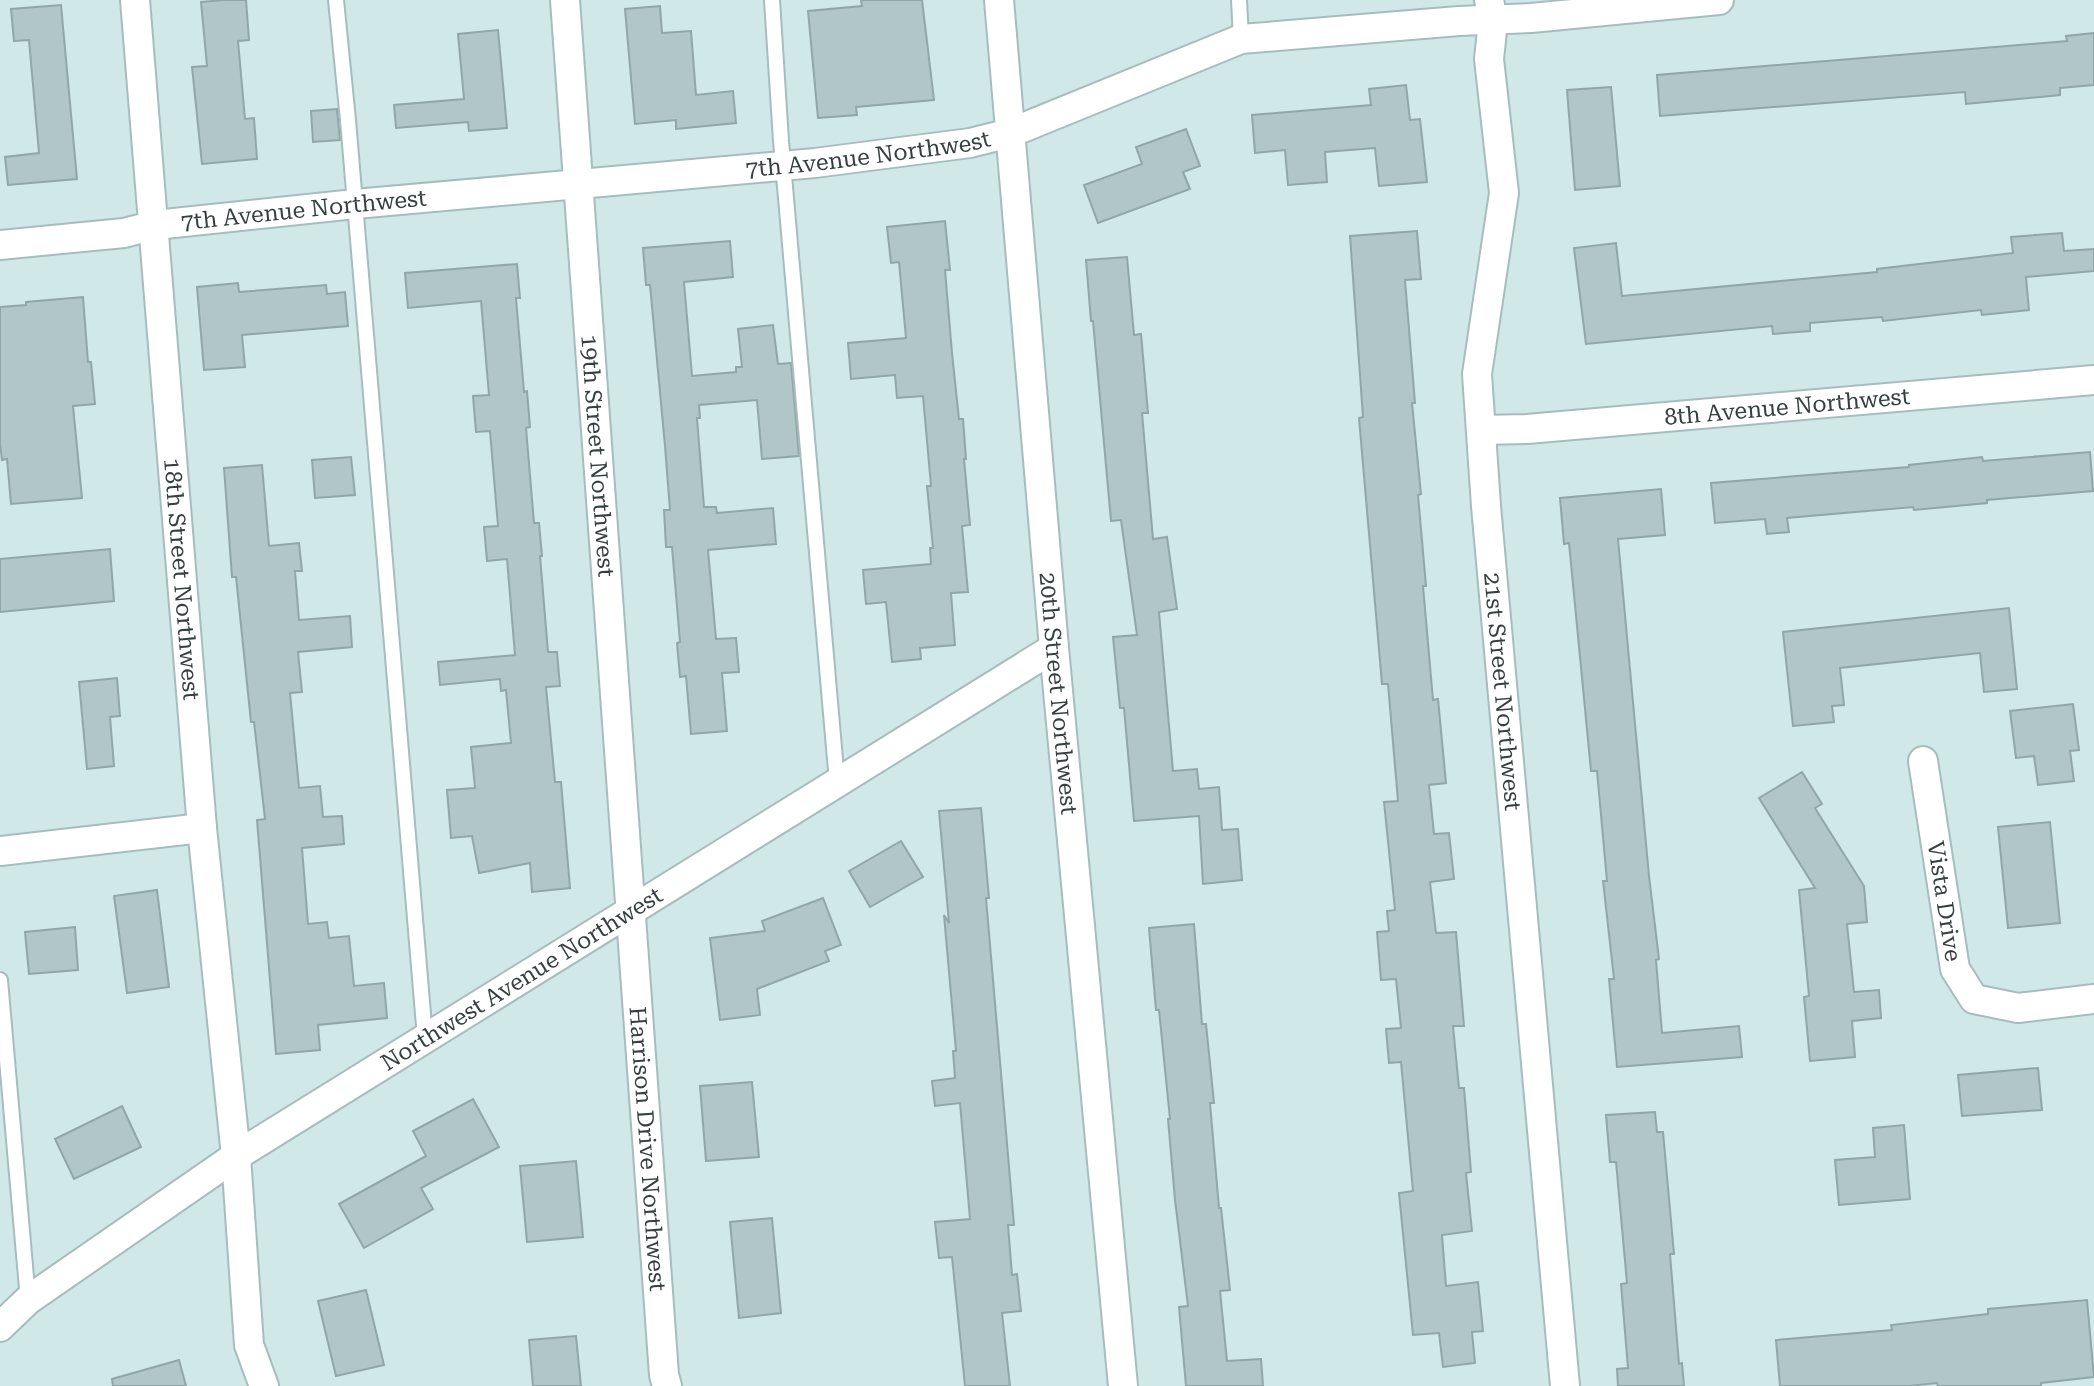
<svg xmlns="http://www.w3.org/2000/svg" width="2094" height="1386" font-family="'Roboto Serif',serif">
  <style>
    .building { fill: #b0c6c7; stroke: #91a6a7; stroke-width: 2 }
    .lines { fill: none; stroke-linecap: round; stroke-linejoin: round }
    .lane-casing { stroke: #a7bdbd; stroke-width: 18 }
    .street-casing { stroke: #a7bdbd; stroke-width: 32 }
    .lane { stroke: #fff; stroke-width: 14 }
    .street { stroke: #fff; stroke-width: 28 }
    .labels { text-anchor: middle; stroke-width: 7; stroke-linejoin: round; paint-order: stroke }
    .street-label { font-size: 23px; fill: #363f3f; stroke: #d1e8e8 }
  </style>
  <rect width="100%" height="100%" fill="#d1e8e8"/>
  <!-- building -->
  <g class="building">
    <path d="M223,0h23l3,40 -11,1 7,78 9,-1 3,41 -55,5 -10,-97 15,-1 -6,-64z"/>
    <path d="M861,0h61l12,100 -78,7 1,8 -39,3 -10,-107 54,-5z"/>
    <path d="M61,5l16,174 -69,6 -3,-28 34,-4 -10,-113 -15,1 -3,-32z"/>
    <path d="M660,6l2,27 29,-2 5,64 37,-4 3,32 -60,6v-9l-41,4 -10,-115z"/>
    <path d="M498,30l9,98 -38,3 -1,-9 -72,6 -2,-23 70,-6 -6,-65z"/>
    <path d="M2094,33v52l-34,3v7l-94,9 -1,-12 -305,24 -3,-41 410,-34 -1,-5z"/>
    <path d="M1406,85l4,35 10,-1 7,63 -48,4 -4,-38 -50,4 2,30 -39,3 -3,-35 -30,3 -3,-38 119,-10 -2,-16z"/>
    <path d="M1611,87l9,99 -45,4 -8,-100z"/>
    <path d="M337,109l3,31 -27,2 -2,-31z"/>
    <path d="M1186,129l14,37 -17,6 7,17 -92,34 -14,-38 58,-21 -6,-17z"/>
    <path d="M945,221l5,49h-5l7,83 7,66h4l3,40h-2l6,66 -8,1 6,66 -17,1 4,52 -35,3 1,11 -29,3 -6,-60 -20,2 -3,-34 68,-6 -1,-16h3l-6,-62h4l-8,-90 -26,2 -2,-23 -44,4 -3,-36 58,-5 -7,-76 -8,1 -4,-36z"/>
    <path d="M1417,231l4,48 -16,1 10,123h-3l9,91 -3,1 8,91h-3l10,114 5,-1 8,84 -17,2 5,49 15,-1 5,46 -24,3 6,51 20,-1 8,94h-11l6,62h5l7,84 -5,1 6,58 -30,4 4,51 32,-4 5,49 -11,1 3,31 -32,4 -4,-34 -26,2 -14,-142 14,-2 -12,-129 -12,1 -3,-34 15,-1 -5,-49 -15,1 -4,-48 12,-1 -2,-20 8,-1 -11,-108 14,-1 -10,-117h-6l-23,-266 4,-1 -13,-181z"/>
    <path d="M2062,233l2,18 30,-2v22l-68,6 3,33 -47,5 -1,-5 -98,11 -1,-4 -72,6v8l-37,3 -1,-8 -186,18 -12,-96 42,-5 6,53 255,-24v-3l136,-16 -2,-16z"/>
    <path d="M730,241l3,36 -49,5 8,94 44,-4v-5h6l-4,-38 35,-4 5,39 13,-1 8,93 -37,3 -5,-59 -58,5 1,13h-3l7,89h12l1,6 56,-5 3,36 -68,6 8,89 20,-1 3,34 -17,1 5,58 -36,3 -5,-58 -6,1 -3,-34 3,-1 -8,-95h-6l-2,-37h6l-5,-64 -15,-161h-4l-3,-37z"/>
    <path d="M1127,257l7,78 7,-1 7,79h-6l11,126 14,-2 10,72 -18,3 14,159 24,-2 2,20 20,-2 3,43 16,-1 4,51 -39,4 -4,-68 -65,5 -10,-113h-4l-7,-71 24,-2 -16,-115 -10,1 -18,-200h-2l-5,-61z"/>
    <path d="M517,264l3,34h-4l8,94 3,-1 3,36 -4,1 8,95h5l3,33h-2l8,96h9l3,34 -14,1 9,95h6l9,106 -38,4 -2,-29 -51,10 -7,-37 -21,2 -4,-48 28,-2 -4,-41 40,-4 -5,-53 -5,1 -1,-12 -60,6 -2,-23 77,-7 -8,-96 -20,2 -3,-34 14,-1 -8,-95 -14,1 -3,-36 16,-1 -8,-94 -73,7 -3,-35z"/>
    <path d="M238,283l1,9 87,-7 1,9 18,-2 3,34 -106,9 3,32 -41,3 -7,-83z"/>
    <path d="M83,297l5,65h3l4,42 -22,2 9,92 -71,6 -4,-45 -5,1 -2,-16v-137l26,-2v-3z"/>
    <path d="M2090,452l3,39 -106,9v3l-73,7 -1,-3 -126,11 2,14 -22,2 -2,-15 -50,4 -4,-40 198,-16v-2l73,-8 1,4z"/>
    <path d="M351,457l4,38 -40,3 -3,-38z"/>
    <path d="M262,465l7,81 30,-3 3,28h-7l4,49 51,-4 2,31 -54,5 4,40 -12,1 9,95 21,-2 3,31 19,-1 2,28 -42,4 6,76 19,-2 2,16 20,-2 5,50 30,-3 3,35 -69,7 2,25 -44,4 -19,-234 8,-1 -11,-97h-3l-15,-145h-4l-8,-109z"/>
    <path d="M1661,489l4,46 -47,4 31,337 10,83 -3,1 6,73 77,-7 3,31 -125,10 -8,-88h5l-11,-98h4l-10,-110h-6l-22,-228 -5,1 -4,-46z"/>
    <path d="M110,549l4,52 -114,11v-53z"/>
    <path d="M2009,608l8,81 -33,3 -4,-39 -140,15 4,37 -12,1 2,16 -41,4 -10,-94z"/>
    <path d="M117,678l3,38 -10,1 4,49 -27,3 -8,-87z"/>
    <path d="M2073,704l6,46 -9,1 4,30 -36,4 -4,-29 -18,2 -6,-47z"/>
    <path d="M1802,772l20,32 -7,4 49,78 3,36 -20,2 7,68 25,-2 2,28 -29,3 3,36 -45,4 -6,-64 5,-1 -10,-106 16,-2 -56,-90z"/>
    <path d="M981,808l8,90h-3l28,327h-6l4,50 5,-1 4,37 -19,2 8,73h-45l-13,-129 -13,1 -4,-36 35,-3 -10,-116 -25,3 -3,-25 23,-3 -2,-27h3l-12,-136 5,8 -10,-112z"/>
    <path d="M2050,822l10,101 -52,5 -10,-101z"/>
    <path d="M901,841l22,36 -53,30 -21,-36z"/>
    <path d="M157,890l12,97 -42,6 -13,-97z"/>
    <path d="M823,898l18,47 -16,6 4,10 -72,28 3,26 -40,5 -10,-82 55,-7 -3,-10z"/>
    <path d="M1194,924l8,100h4l8,79h-4l9,105h2l9,82 -10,1 7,70 34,-2 2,27h-77l-7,-79 9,-1 -13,-106 -7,-81h2l-11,-109h-3l-7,-82z"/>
    <path d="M75,927l3,43 -49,4 -4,-42z"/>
    <path d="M2038,1068l4,42 -80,6 -4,-41z"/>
    <path d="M752,1082l7,75 -53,4 -6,-75z"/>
    <path d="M473,1099l26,48 -78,41 12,21 -69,39 -25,-44 87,-48 -13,-25z"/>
    <path d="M122,1106l19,41 -67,32 -19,-40z"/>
    <path d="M1655,1112l2,20h6l11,122h-4l9,110 3,-1 2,23h-66l-1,-17 11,-1 -7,-84 6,-1 -11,-121h-6l-4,-47z"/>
    <path d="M1904,1125l6,74 -71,6 -4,-45 40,-3 -2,-29z"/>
    <path d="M576,1161l7,76 -56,5 -7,-76z"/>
    <path d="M772,1218l9,95 -42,5 -9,-96z"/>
    <path d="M366,1290l18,75 -48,11 -18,-75z"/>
    <path d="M2087,1300l7,77 -53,6v3h-103l-1,-3 -28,3h-129l-4,-46 116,-10 -1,-5 97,-11v-5z"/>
    <path d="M576,1336l5,50h-48l-4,-46z"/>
    <path d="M179,1360l7,26h-73l-1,-7z"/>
  </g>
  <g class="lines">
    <defs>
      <g id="lane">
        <path d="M336,0l12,120 77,918"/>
        <path d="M772,0l9,141 56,641"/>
        <path d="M1239,0l2,39"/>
        <path d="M0,980l28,320"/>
      </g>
      <g id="street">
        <path id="s1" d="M135,0l67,828 34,328 13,189 15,41"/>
        <path id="s2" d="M565,0l99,1375 3,11"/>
        <path id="s3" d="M999,0l55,648 69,738"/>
        <path id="s4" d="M1489,0l4,21 -4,38 15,134 -27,181 9,132 79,880"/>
        <path id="s5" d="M0,245l124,-12 31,-8 200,-21 460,-41 155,-20 40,-10 231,-94 218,-18 72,-3 188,-18"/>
        <path id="s6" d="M1482,430l45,-1 567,-49"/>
        <path id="s7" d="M1923,761l32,208 19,30 44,9 76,-9"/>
        <path d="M0,851l202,-23"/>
        <path id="s8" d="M0,1327l28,-27 208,-144 818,-508"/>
      </g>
    </defs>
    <!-- lane casing -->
    <use href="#lane" class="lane-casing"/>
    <!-- street casing -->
    <use href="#street" class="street-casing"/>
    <!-- lane -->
    <use href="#lane" class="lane"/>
    <!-- street -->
    <use href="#street" class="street"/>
  </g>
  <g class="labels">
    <!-- street labels -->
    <g class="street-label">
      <text dy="8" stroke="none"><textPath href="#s5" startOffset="873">7th Avenue Northwest</textPath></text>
      <text dy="8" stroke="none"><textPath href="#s5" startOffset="306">7th Avenue Northwest</textPath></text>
      <text dy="8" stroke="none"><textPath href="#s6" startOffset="306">8th Avenue Northwest</textPath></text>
      <text dy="8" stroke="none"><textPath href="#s2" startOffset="457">19th Street Northwest</textPath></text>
      <text dy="8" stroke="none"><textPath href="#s1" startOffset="581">18th Street Northwest</textPath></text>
      <text dy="8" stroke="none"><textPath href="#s4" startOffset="696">21st Street Northwest</textPath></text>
      <text dy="8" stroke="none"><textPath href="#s3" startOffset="696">20th Street Northwest</textPath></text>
      <text dy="8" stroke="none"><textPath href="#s7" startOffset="142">Vista Drive</textPath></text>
      <text dy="8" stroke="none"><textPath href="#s8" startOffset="628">Northwest Avenue Northwest</textPath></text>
      <text dy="8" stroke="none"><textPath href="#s2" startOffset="1152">Harrison Drive Northwest</textPath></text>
    </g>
  </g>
</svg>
